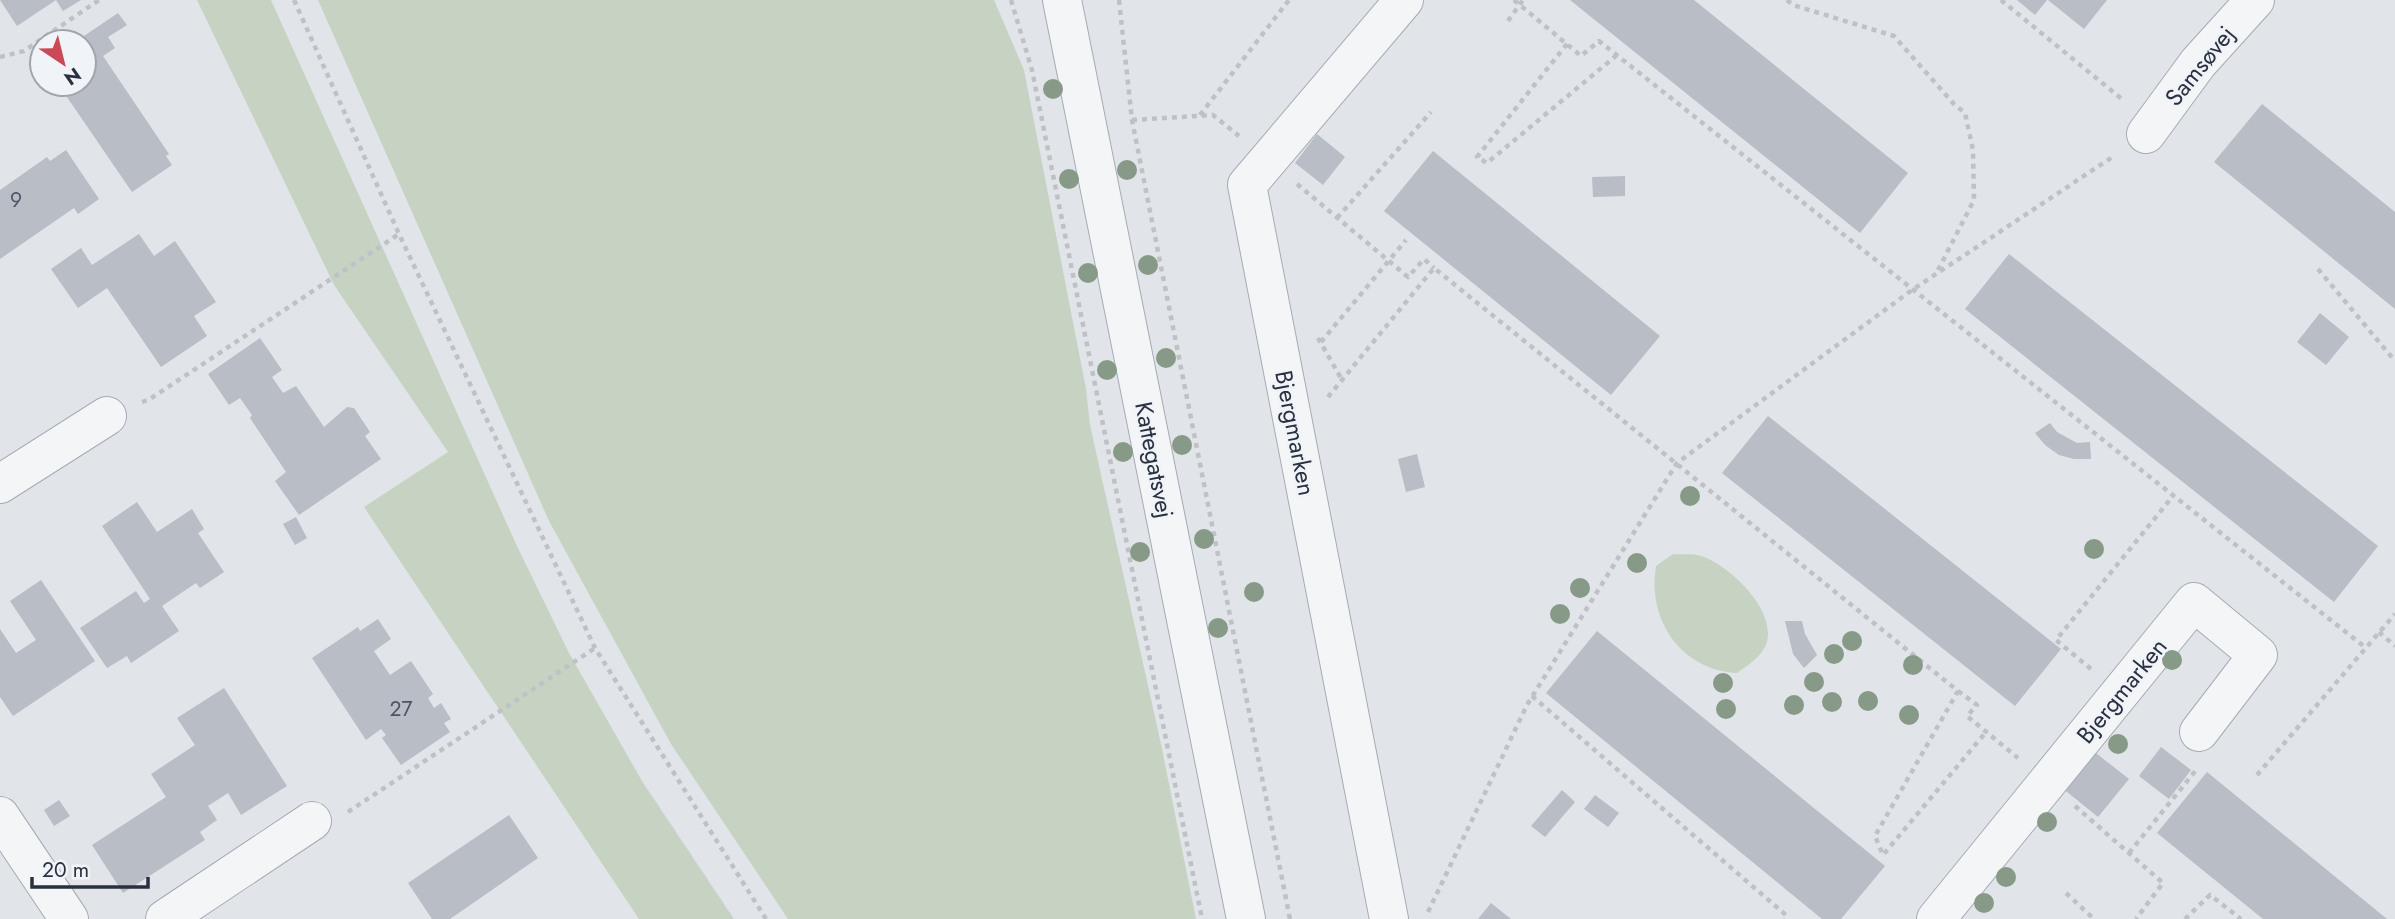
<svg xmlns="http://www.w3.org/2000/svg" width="2395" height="919" font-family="Jost,sans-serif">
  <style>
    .green { fill: #c6d3c2 }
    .building { fill: #b8bdc6 }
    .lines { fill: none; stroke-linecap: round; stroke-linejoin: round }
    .minor-casing { stroke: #a6abb3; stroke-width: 40 }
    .path { stroke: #bec2c7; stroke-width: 4.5; stroke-dasharray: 5 5; stroke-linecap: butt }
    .minor { stroke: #f3f5f7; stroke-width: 38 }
    .tree { fill: #879987 }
    .labels { text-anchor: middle; stroke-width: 5; stroke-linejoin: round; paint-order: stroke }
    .number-label { font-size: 21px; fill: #4d5462 }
    .street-label { font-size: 24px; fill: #293140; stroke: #f0f3f7 }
  </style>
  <rect width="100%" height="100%" fill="#e1e4e9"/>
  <!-- green -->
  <g class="green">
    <path d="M197,0h74l245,544 53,109 73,128 92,138h-95l-275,-412 84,-55 -114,-167z"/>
    <path d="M318,0h676l30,70 62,319 4,36 71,319 35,175h-408l-117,-175 -122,-223z"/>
    <path d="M1673,554c9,1 19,-1 28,2 29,9 80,58 64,91 -7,12 -17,18 -28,26 -56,-3 -90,-53 -81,-107z"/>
  </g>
  <!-- building -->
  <g class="building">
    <path d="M0,0h81l-18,11 -7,-11 -39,26z"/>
    <path d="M1570,0h124l214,173 -48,60z"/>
    <path d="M2017,0h30l-12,15z"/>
    <path d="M2048,0h59l-23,29z"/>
    <path d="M118,13l9,12 -19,12 7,11 -12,8 66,98 -3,2 6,9 -40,27 -74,-108h26v-42h-9z"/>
    <path d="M2262,104l133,108v97l-181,-147z"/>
    <path d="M1317,134l28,23 -22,28 -28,-22z"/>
    <path d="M66,150l33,49 -21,15 -4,-6 -74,51v-69l47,-33 3,4z"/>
    <path d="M1433,151l227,185 -49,59 -227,-184z"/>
    <path d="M1625,176v20l-32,1 -1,-20z"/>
    <path d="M139,234l15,22 21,-15 41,61 -22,14 13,20 -46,31 -54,-79 -29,20 -27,-39 30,-21 11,17z"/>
    <path d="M2009,254l369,292 -44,56 -369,-293z"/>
    <path d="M2320,313l29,24 -23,28 -29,-23z"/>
    <path d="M260,338l22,32 -10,7 11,16 13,-7 28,41 23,-20 7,1 16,24 -5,4 16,23 -82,56 -24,-34 11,-9 -36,-54 2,-3 -12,-17 -11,7 -21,-31z"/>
    <path d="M1768,416l293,233 -46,57 -293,-233z"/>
    <path d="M2050,423l7,9 20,11 13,-1 1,17h-17l-15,-4 -14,-10 -10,-12z"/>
    <path d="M1417,454l8,33 -19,5 -8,-33z"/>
    <path d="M137,502l20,30 35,-23 12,20 -6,4 26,39 -24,16 -4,-5 -34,23 17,25 -48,32 -4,-7 -20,12 -27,-40 56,-37 8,12 6,-4 -48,-73z"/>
    <path d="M296,517l11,21 -12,7 -12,-21z"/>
    <path d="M41,580l54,81 -82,55 -13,-19v-68l16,24 20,-13 -26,-39z"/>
    <path d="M378,619l13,20 -17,12 16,24 21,-14 22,33 -5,4 6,10 7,-5 10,16 -7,4 6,9 -49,33 -19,-27 4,-3 -5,-6 -15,11 -54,-82 46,-31 2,4z"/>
    <path d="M1785,621h17l3,13 12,21 -13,13 -11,-14z"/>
    <path d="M1597,631l288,235 -44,53h-19l-276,-226z"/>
    <path d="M224,688l63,98 -46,29 -13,-22 -20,13 9,14 -17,12 5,8 -82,53 -31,-48 74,-48 -15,-23 44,-29 -18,-27z"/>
    <path d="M2161,747l30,23 -22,29 -30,-23z"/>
    <path d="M2092,750l37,29 -31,38 -37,-30z"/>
    <path d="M2207,772l180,147h-124l-106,-86z"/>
    <path d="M1562,790l13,12 -30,35 -14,-11z"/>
    <path d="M1595,795l24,18 -11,14 -24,-18z"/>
    <path d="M59,800l11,16 -16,10 -10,-16z"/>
    <path d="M509,815l29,43 -88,61h-18l-24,-36z"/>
    <path d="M1491,903l20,16h-33z"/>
  </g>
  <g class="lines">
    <defs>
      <g id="minor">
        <path d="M1062,0l184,919"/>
        <path d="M2146,134l52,-71 57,-63"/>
        <path d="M0,484l107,-68"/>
        <path d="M0,816l69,103"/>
        <path d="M165,919l147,-98"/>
        <path d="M1389,919l-142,-734 157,-185"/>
        <path d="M1936,919l258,-317 64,53 -59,77"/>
      </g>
    </defs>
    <!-- minor casing -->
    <use href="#minor" class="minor-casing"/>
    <!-- path -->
    <g class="path">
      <path d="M294,0l105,234 196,414 171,271"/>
      <path d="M1011,0l21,70 170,849"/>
      <path d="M1119,0l13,120 158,799"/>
      <path d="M1514,0l67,56 18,-15 767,607"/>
      <path d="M1787,0l6,5 101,31 60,68 11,9 8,37 1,50 -38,74"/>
      <path d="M2001,0l122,100"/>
      <path d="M1508,21l15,-21"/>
      <path d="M1567,44l-90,113 10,6 130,-108"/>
      <path d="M0,57l24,-6 75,-51"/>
      <path d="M1200,115l89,-115"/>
      <path d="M1132,120l81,-5 26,21"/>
      <path d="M1297,184l111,93 16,-18 10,9"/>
      <path d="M1337,218l94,-106"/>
      <path d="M2318,269l77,92"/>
      <path d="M1318,338l24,42"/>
      <path d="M1321,342l85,-102"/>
      <path d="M1328,397l106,-129 524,423 -83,145 8,19 103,-123"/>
      <path d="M142,402l8,-3 249,-165"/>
      <path d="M2379,632l16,14"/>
      <path d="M2091,669l-35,-29 117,-144"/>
      <path d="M1958,691l19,14 -10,11 51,42"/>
      <path d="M1532,696l255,220 -2,3"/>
      <path d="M2257,775l138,-161"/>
      <path d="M2075,806l88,77 -27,36"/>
      <path d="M348,812l247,-164"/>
      <path d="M2129,853l68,-84"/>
      <path d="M2066,893l28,26"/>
      <path d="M1428,912l99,-207 150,-242 235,-173 202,-134"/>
      <path d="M2185,919l25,-24 31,24"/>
    </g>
    <!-- minor -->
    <use href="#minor" class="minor"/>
  </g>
  <!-- trees -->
  <g class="tree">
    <circle cx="1053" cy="89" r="10"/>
    <circle cx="1127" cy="170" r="10"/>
    <circle cx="1069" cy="179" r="10"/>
    <circle cx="1148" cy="265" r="10"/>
    <circle cx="1088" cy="273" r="10"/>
    <circle cx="1166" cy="358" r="10"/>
    <circle cx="1107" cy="370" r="10"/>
    <circle cx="1182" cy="445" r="10"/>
    <circle cx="1123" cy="452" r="10"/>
    <circle cx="1690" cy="496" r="10"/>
    <circle cx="1204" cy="539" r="10"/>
    <circle cx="2094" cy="549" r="10"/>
    <circle cx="1140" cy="552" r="10"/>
    <circle cx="1637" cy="563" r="10"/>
    <circle cx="1580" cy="588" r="10"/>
    <circle cx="1254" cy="592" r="10"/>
    <circle cx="1560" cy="614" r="10"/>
    <circle cx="1218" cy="628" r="10"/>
    <circle cx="1852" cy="641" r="10"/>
    <circle cx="1834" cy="654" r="10"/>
    <circle cx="2172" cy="660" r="10"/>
    <circle cx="1913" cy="665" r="10"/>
    <circle cx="1814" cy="682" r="10"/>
    <circle cx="1723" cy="683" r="10"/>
    <circle cx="1868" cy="701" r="10"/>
    <circle cx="1832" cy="702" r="10"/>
    <circle cx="1794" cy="705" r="10"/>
    <circle cx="1726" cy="709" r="10"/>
    <circle cx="1909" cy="715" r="10"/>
    <circle cx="2118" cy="744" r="10"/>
    <circle cx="2047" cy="822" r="10"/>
    <circle cx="2006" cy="877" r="10"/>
    <circle cx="1984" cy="903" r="10"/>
  </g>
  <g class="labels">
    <!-- number labels -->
    <g class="number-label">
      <text x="16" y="207">9</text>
      <text x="401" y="716">27</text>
    </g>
    <!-- street labels -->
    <g class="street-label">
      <text transform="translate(2200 66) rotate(-51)" y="8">Samsøvej</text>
      <text transform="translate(1295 433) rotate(79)" y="8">Bjergmarken</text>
      <text transform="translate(1154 460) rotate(79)" y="8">Kattegatsvej</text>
      <text transform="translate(2122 691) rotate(-51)" y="8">Bjergmarken</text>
    </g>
  </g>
  <!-- north arrow -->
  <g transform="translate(63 63) rotate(145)"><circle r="33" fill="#f0f3f7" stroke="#a0a5ae" stroke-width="2"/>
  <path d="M0-5L12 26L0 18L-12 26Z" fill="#cb4957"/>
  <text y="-10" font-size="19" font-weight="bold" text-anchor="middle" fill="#293140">N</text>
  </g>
  <!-- scale -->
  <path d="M32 877v10h116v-10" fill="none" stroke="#293140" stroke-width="3.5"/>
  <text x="42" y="877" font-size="21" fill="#293140" stroke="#f0f3f7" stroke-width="5" paint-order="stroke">20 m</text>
</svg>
